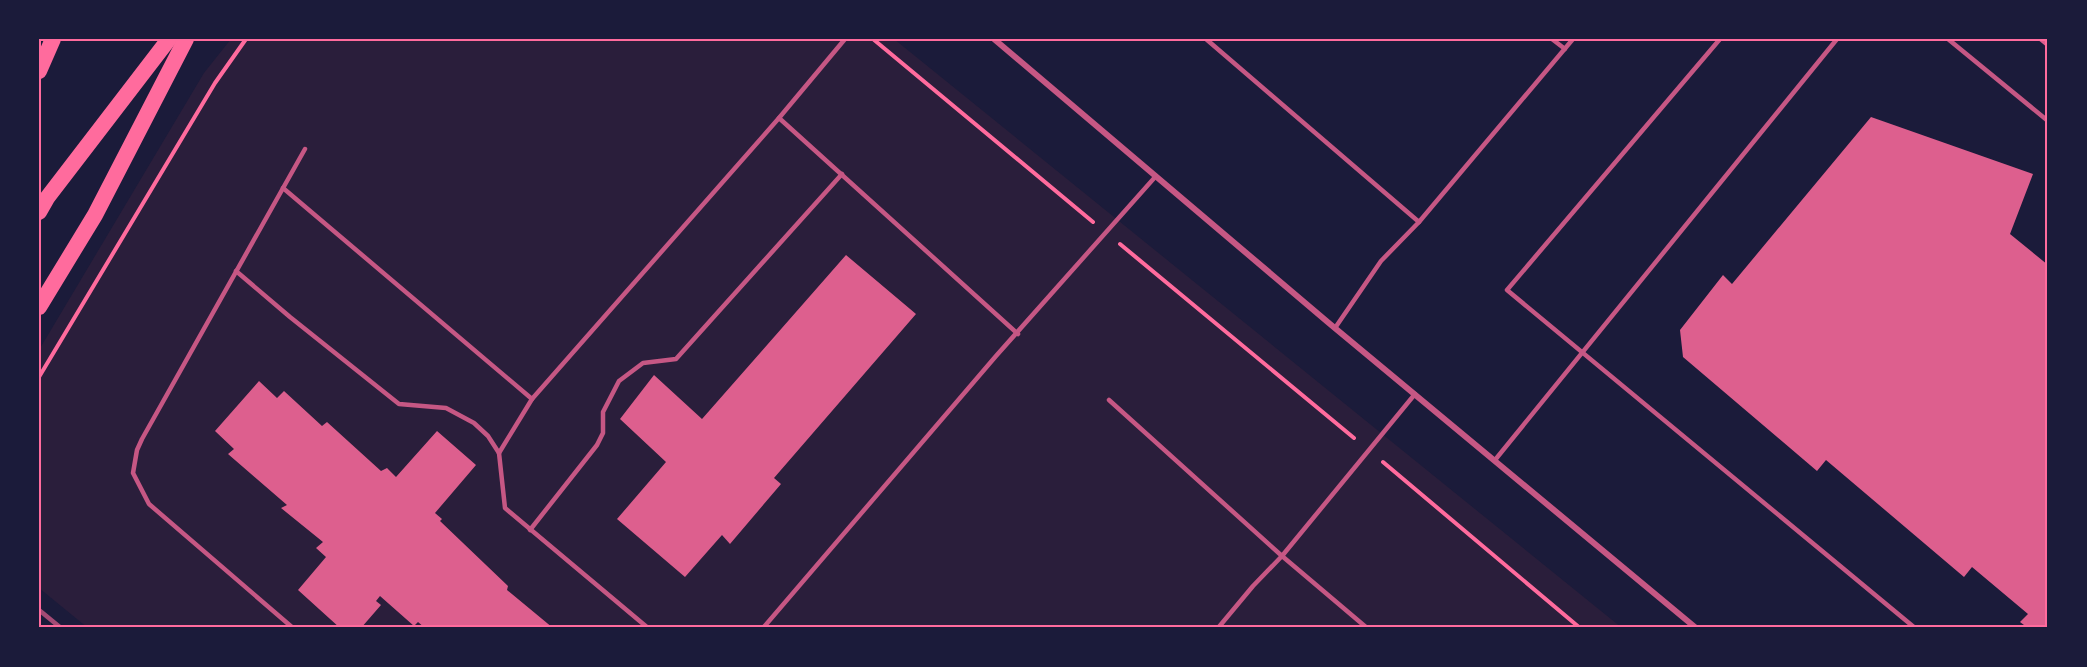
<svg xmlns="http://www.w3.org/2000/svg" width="2087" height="667" font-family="Roboto,sans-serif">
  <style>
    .green { fill: #2a1e3b }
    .building { fill: #dd5f8e }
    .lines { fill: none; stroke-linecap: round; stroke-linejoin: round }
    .path { stroke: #ff6b9d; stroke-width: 4 }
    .service { stroke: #c65784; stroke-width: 4.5 }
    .minor { stroke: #c65784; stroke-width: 6 }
    .trunk { stroke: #ff6b9d; stroke-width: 16 }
    .rail { stroke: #a44b75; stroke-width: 4.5 }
    .neatline { fill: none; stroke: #ff6b9d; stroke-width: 2 }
  </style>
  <rect width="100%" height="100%" fill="#1b1b3a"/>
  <!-- green -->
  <path class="green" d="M231,39h663l728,589h-1534l-49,-40v-238l165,-277z"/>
  <!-- building -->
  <g class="building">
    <path d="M2037,39h11v9z"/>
    <path d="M1871,117l162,57 -23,60 38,31v363h-20l-8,-6 8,-8 -56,-47 -8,10 -138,-117 -9,11 -134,-114 -3,-27 43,-55 9,9z"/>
    <path d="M846,255l70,59 -142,164 7,6 -51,60 -8,-9 -37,42 -68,-58 49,-57 -46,-43 34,-44 48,44z"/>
    <path d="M259,381l18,17 7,-7 38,35 5,-4 54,49 6,-3 9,9 41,-46 39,34 -41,48 7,6 -2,2 68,65 -1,4 46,38h-128l-7,-6 -4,4 -34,-30 -4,5 5,4 -20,23h-21l-42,-38 28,-33 -10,-9 7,-6 -42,-34 6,-3 -59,-51 6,-5 -19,-18z"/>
  </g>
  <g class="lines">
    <!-- path -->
    <g class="path">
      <path d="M873,39l220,183"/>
      <path d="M1120,244l234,194"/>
      <path d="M39,377l176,-294 31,-44"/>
      <path d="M1383,462l197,166"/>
    </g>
    <!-- service -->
    <g class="service">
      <path d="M1206,39l213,183 154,-183"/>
      <path d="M1552,39l13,10"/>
      <path d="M1720,39l-213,251 408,338"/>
      <path d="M1948,39l100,82"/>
      <path d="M779,118l239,216"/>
      <path d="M283,188l249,211"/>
      <path d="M236,271l54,46 109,87 47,4 28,15 14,13 11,17 6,55 143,120"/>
      <path d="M1335,328l46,-67 38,-39"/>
      <path d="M1109,400l173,156 85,72"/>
      <path d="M499,453l33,-54 247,-281 66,-79"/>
      <path d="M1495,460l342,-421"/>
      <path d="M530,530l67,-85 6,-12v-21l16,-31 24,-18 33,-4 166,-185"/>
      <path d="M293,628l-144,-124 -16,-31 4,-23 5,-11 163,-290"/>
      <path d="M763,628l233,-272 160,-180"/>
      <path d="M1218,628l35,-42 29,-30 133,-162"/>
    </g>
    <!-- minor -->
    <path class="minor" d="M994,39l336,285 366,304"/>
    <!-- trunk -->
    <g class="trunk">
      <path d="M39,71l14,-32"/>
      <path d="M39,212l8,-14 122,-159"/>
      <path d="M39,307l56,-92 91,-176"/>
    </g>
    <!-- rail -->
    <path class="rail" d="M39,610l22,18"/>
  </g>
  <!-- border -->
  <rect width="2087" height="667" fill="none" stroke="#1b1b3a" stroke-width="81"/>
  <rect x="40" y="40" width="2006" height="586" class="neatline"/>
</svg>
